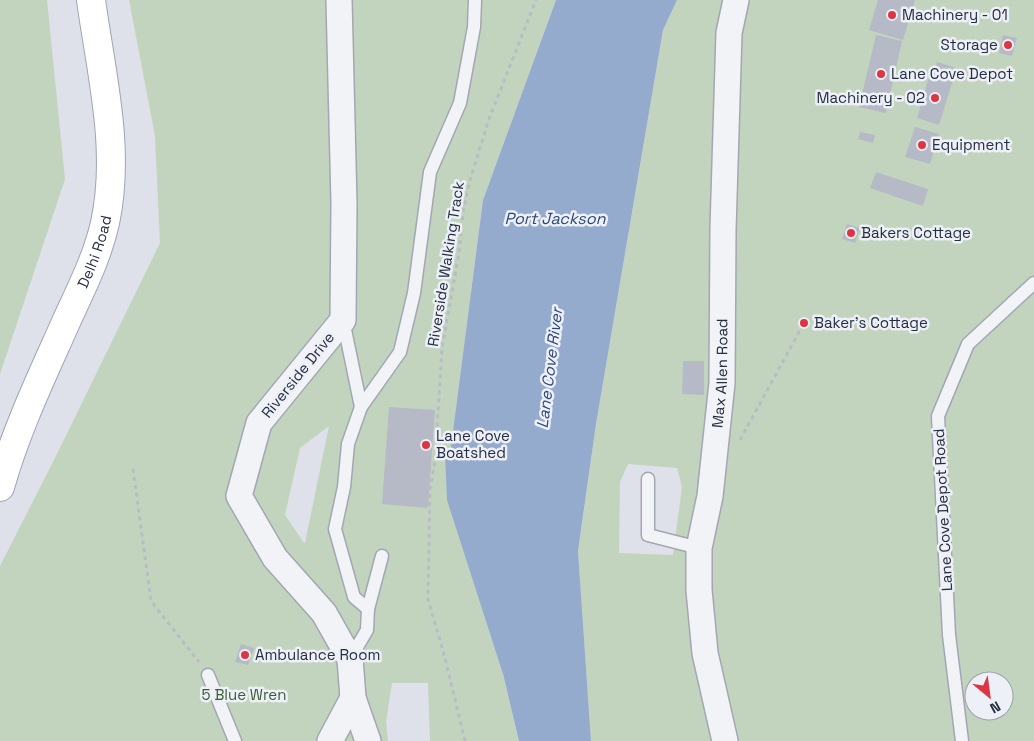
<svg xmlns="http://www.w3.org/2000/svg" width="1034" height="741" font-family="'Space Grotesk',sans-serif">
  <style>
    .green { fill: #c2d4be; fill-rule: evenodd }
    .water { fill: #95abcd }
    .building { fill: #b5bac6 }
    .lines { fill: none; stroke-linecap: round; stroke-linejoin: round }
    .lane-casing { stroke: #a3a7b3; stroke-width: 15 }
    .street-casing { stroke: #a3a7b3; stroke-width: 28 }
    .primary-casing { stroke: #9ca4b6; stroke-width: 30 }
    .path { stroke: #b8bcc4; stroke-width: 3; stroke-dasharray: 4 4; stroke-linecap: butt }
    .lane { stroke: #f1f3f7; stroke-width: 12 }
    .street { stroke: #f1f3f7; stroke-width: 25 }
    .primary { stroke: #fff; stroke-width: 28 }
    .poi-dot { fill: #db3641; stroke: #edf0f6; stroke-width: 2 }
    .labels { text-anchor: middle; stroke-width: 5; stroke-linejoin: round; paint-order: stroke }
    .poi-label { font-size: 15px; fill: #252d41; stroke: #edf0f6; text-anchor: start }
    .street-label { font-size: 15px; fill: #252d41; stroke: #edf0f6 }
    .park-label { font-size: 15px; fill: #365e31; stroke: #edf0f6 }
    .water-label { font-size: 16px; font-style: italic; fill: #2c4879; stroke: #edf0f6 }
  </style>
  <rect width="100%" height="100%" fill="#dee1e9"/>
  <!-- green -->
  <g class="green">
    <path d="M0,0h47l18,179 -65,195z"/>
    <path d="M129,0h427l-73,200 -33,254 69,287h-89l-2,-58h-36l-6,39 2,19h-388v-175l56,-110 104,-213 -5,-107zM329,426l-24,117h-1l-19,-28 15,-67z"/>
    <path d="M677,0h357v741h-443l-13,-189 18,-128 67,-394zM628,464l49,4 5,19 -9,68 -54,-2 1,-71zM974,681h30v30h-30z"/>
  </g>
  <!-- water -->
  <path class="water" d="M556,0h121l-14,30 -67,394 -18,127 13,190h-72l-16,-67 -56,-174 -2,-46h5l33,-254z"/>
  <!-- building -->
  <g class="building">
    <path d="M878,0h37l-12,40 -34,-10z"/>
    <path d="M876,35l26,6 -16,72 -27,-6z"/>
    <path d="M1003,35l14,3 -5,18 -13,-3z"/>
    <path d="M937,62l19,6 -4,9h2l-15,48 -22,-7 14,-48 3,1z"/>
    <path d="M915,127l24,7 -9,30 -25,-7z"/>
    <path d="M860,132l15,3 -2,8 -15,-4z"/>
    <path d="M876,172l52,17 -5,17 -53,-18z"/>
    <path d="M847,224l13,4 -5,15 -13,-4z"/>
    <path d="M683,361h21v34l-22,-1z"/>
    <path d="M389,407l46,3 -7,98 -46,-4z"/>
    <path d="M241,644l13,4 -6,17 -13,-3z"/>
  </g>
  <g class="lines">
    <defs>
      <g id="lane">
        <path d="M343,320l18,87 39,-55 14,-59 16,-121 30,-69 14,-76 1,-27"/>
        <path d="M648,479v56l51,13"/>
        <path d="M368,609l14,-53"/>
        <path d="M350,659l17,-29 1,-21 -14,-12 -19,-68 9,-42 4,-43 13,-37"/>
        <path d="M208,675l27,66"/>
        <path d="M962,741l-13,-106 -11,-219 30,-72 66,-61"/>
      </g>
      <g id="street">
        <path d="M339,0l5,203 -1,117 -84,103 -20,73 36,62 49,55 26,46 3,39 15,43"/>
        <path d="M330,741l23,-43"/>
        <path id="s1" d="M725,741l-20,-88 -6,-63v-42l11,-52 12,-113 1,-154 6,-196 7,-33"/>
      </g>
      <g id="primary">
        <path id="s2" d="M0,487c16,-57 42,-111 66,-165 15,-33 31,-64 39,-99 16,-74 -4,-150 -14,-223"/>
      </g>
    </defs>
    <!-- lane casing -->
    <use href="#lane" class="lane-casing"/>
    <!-- street casing -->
    <use href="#street" class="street-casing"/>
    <!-- primary casing -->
    <use href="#primary" class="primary-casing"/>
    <!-- path -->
    <g class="path">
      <path d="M740,440l64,-117"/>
      <path d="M133,469l18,132 48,61"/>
      <path d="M465,741l-20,-83 -17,-59 2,-110 5,-28 7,-113 17,-95 4,-42 7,-31 19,-61 47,-119"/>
    </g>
    <!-- lane -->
    <use href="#lane" class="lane"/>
    <!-- street -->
    <use href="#street" class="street"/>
    <!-- primary -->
    <use href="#primary" class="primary"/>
  </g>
  <!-- markers -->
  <g class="poi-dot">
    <circle cx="892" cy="15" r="5"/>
    <circle cx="1008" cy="45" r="5"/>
    <circle cx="881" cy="74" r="5"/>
    <circle cx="935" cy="98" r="5"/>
    <circle cx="922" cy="145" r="5"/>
    <circle cx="851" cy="233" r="5"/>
    <circle cx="804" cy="323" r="5"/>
    <circle cx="426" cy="445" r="5"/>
    <circle cx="245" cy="655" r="5"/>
  </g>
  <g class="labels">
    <!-- poi labels -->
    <g class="poi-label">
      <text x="902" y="20">Machinery - 01</text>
      <text x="998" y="50" text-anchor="end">Storage</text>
      <text x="891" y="79">Lane Cove Depot</text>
      <text x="925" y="103" text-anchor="end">Machinery - 02</text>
      <text x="932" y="150">Equipment</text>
      <text x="861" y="238">Bakers Cottage</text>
      <text x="814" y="328">Baker's Cottage</text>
      <text x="436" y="441">Lane Cove<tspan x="436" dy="17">Boatshed</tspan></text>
      <text x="255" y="660">Ambulance Room</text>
    </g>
    <!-- street labels -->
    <g class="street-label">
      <text dy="5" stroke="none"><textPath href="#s2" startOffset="254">Delhi Road</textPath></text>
      <text transform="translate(446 264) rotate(-81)" y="5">Riverside Walking Track</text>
      <text dy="5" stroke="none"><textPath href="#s1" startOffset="372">Max Allen Road</textPath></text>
      <text transform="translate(298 375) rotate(-51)" y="5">Riverside Drive</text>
      <text transform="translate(943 510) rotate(-93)" y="5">Lane Cove Depot Road</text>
    </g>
    <!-- park labels -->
    <g class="park-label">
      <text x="244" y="700">5 Blue Wren</text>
    </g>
    <!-- water labels -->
    <g class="water-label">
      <text x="555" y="224">Port Jackson</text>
      <text transform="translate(549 368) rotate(-83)" y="6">Lane Cove River</text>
    </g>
  </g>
  <!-- north arrow -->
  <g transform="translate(989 696) rotate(151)"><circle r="24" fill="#edf0f6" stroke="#9da2ae"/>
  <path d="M0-4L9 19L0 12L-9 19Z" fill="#db3641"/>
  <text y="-8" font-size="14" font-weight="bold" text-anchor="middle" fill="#252d41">N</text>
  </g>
</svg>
